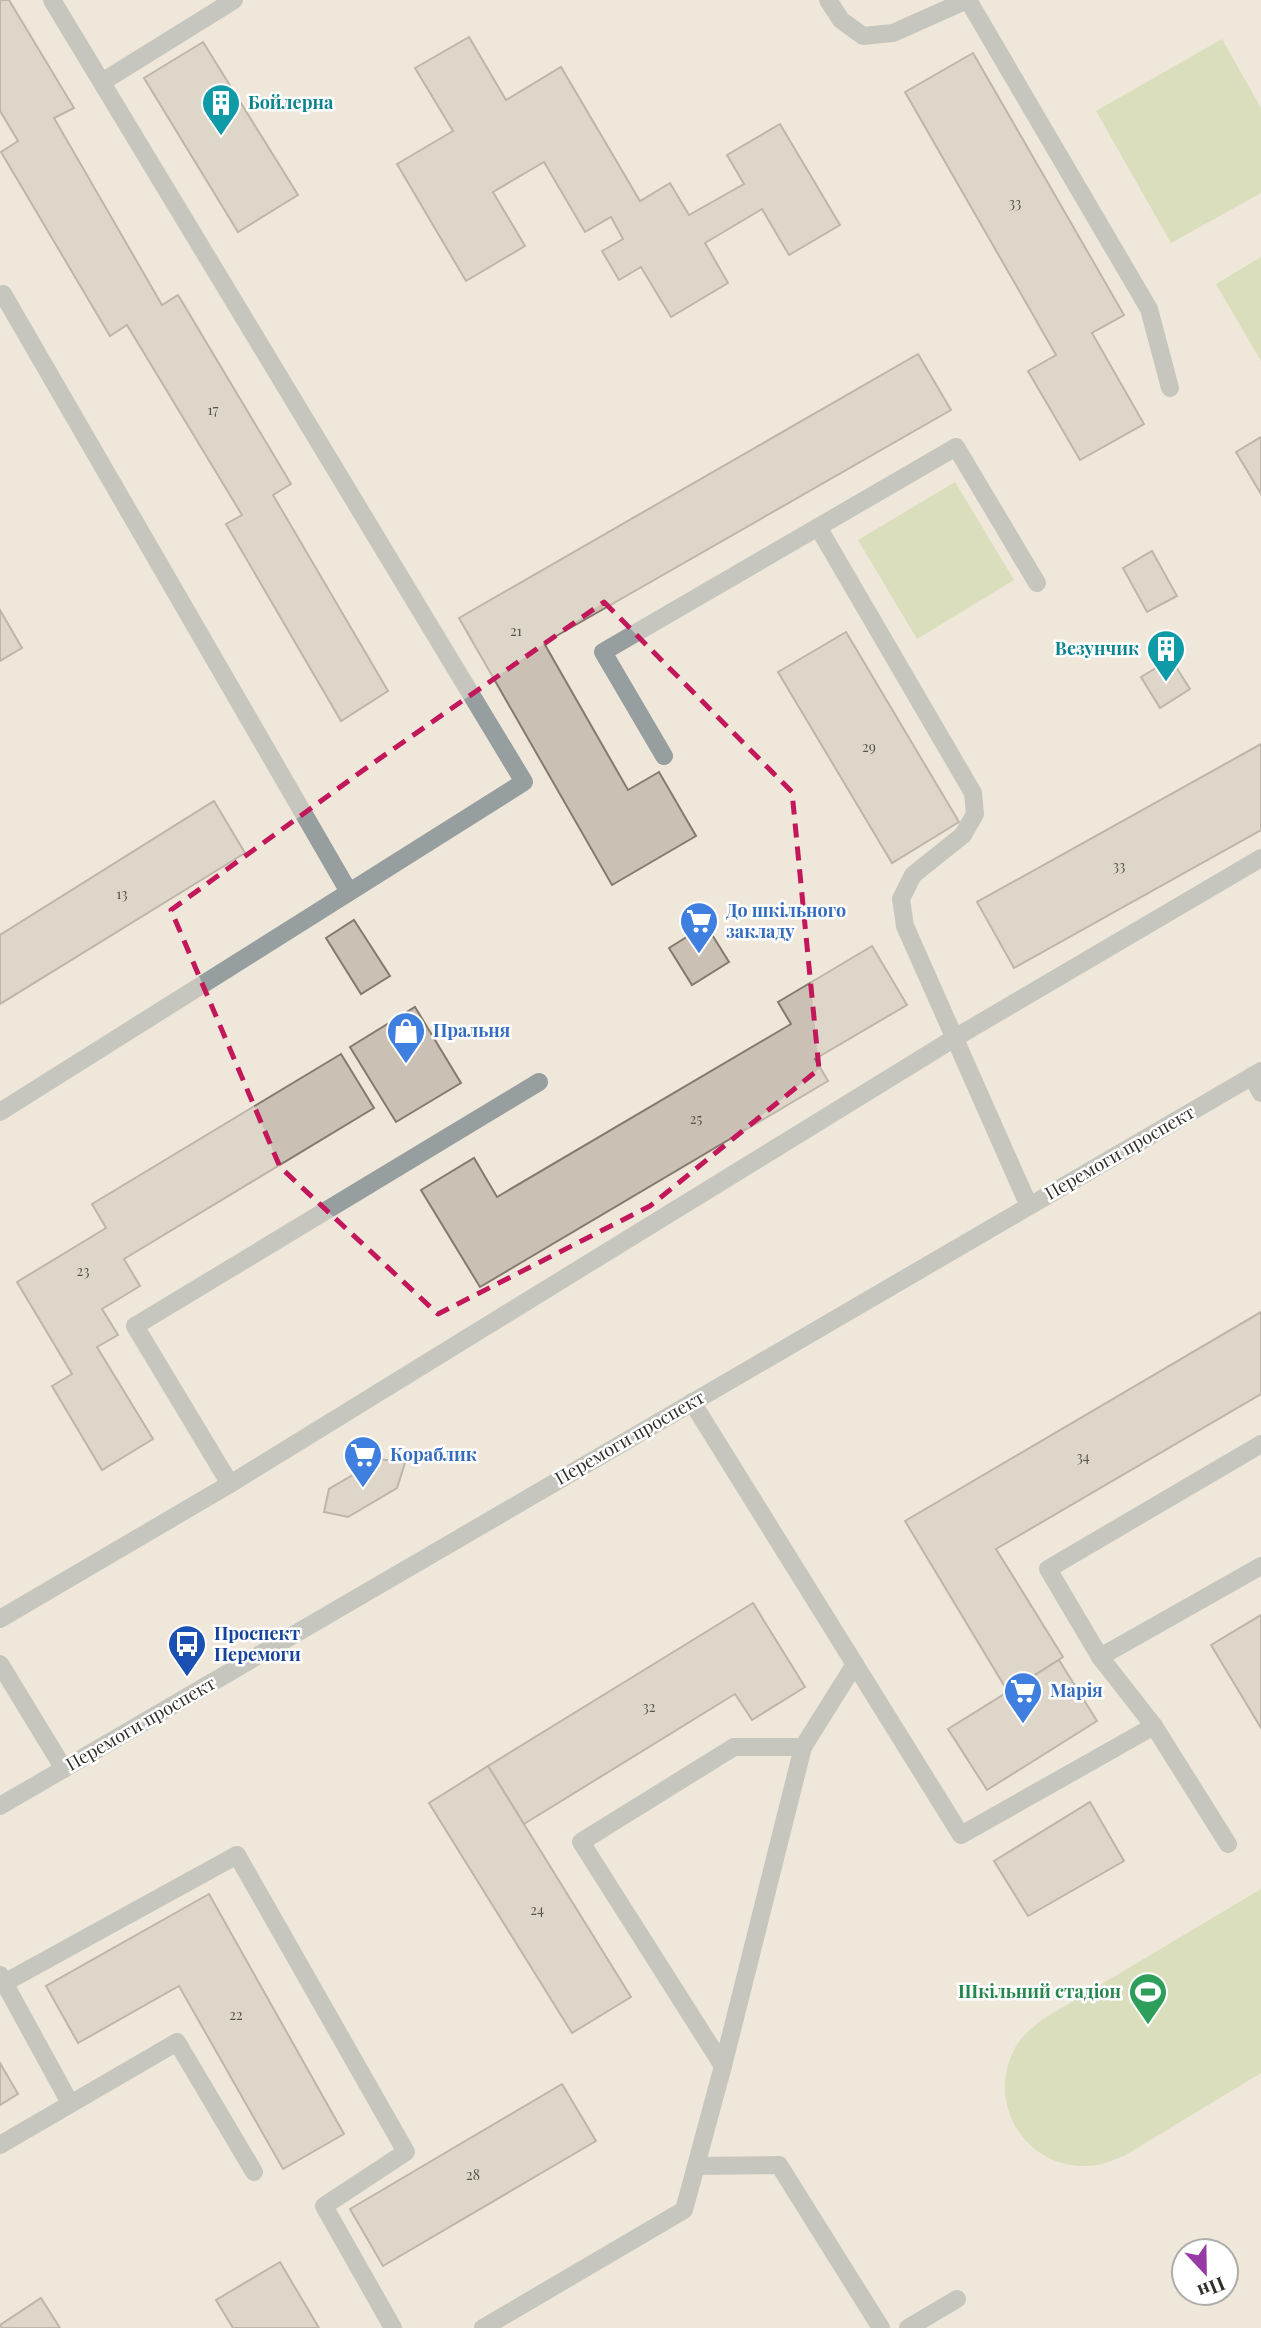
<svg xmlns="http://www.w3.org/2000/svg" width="1261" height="2328" font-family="'Playfair Display',serif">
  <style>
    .green { fill: #c0d299 }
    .building { fill: #cbc0b4; stroke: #857a6f; stroke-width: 2 }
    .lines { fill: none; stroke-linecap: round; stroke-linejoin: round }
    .service { stroke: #969ea0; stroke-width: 18 }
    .minor { stroke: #969ea0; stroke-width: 18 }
    .marked { fill: none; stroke: #c2185b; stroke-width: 5; stroke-dasharray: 14 9; stroke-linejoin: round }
    .labels { text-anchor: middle; stroke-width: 5; stroke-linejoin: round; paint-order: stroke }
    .number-label { font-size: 14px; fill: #58534c }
    .culture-label { font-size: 18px; font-weight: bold; fill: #0d838f; stroke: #fff; text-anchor: start }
    .shop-label { font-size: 18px; font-weight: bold; fill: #366cbe; stroke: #fff; text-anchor: start }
    .street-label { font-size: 18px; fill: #322f29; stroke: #fff }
    .transit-label { font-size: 18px; font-weight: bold; fill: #164399; stroke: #fff; text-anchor: start }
    .leisure-label { font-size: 18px; font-weight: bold; fill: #27864d; stroke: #fff; text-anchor: end }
  </style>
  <rect width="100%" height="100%" fill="#efe7d9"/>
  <!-- green -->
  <g class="green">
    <path d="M1222,39l39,69v85l-90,50 -75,-132z"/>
    <path d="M1261,257v104l-45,-77z"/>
    <path d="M955,482l59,98 -97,59 -59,-99z"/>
    <path d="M1261,1889v184l-137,83c-14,5 -26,11 -42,10 -58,-1 -95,-63 -68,-116 6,-13 18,-22 29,-31z"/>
  </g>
  <!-- building -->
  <g class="building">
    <path d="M0,0h9l65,108 -20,10 108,187 16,-10 113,189 -18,11 115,196 -47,30 -115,-197 16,-9 -115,-190 -17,11 -109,-184 17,-11 -18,-30z"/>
    <path d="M469,37l37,63 55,-33 79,134 30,-18 19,32 55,-31 -17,-29 53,-31 60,101 -51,30 -27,-46 -57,34 23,40 -57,34 -30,-50 -22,13 -17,-29 21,-12 -12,-22 -26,15 -41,-70 -51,30 32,54 -59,35 -69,-117 56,-33 -38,-63z"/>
    <path d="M203,42l95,153 -60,37 -94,-154z"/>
    <path d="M973,53l151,262 -32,18 52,91 -64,36 -52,-89 28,-16 -151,-263z"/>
    <path d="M918,354l33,56 -407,233 84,147 31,-18 37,64 -84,49 -153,-267z"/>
    <path d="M1261,437v57l-25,-42z"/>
    <path d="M1152,551l25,45 -30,16 -24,-44z"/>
    <path d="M0,610l22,38 -22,13z"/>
    <path d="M846,632l113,190 -67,41 -114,-191z"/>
    <path d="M1171,659l19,30 -30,19 -19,-31z"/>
    <path d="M1261,744v86l-247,138 -37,-66z"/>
    <path d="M214,801l31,52 -245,151v-69z"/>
    <path d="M354,920l36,56 -29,18 -35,-56z"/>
    <path d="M706,925l23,37 -37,23 -23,-37z"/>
    <path d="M872,946l35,59 -92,54 13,22 -348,206 -59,-97 53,-32 23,39 294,-173 -13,-22z"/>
    <path d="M415,1007l46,76 -65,39 -46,-75z"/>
    <path d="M341,1054l33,54 -250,151 16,27 -38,23 16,26 -21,12 56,92 -51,31 -50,-84 20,-12 -55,-92 89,-54 -14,-24z"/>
    <path d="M1261,1312v82l-265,155 67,108 -55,35 -103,-171z"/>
    <path d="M380,1459l25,4 -8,25 -49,29 -24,-5 5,-23z"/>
    <path d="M753,1603l52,84 -53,33 -17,-26 -211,130 -36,-58z"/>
    <path d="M1261,1615v113l-50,-83z"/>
    <path d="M1059,1660l38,61 -110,69 -39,-61z"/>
    <path d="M488,1766l143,231 -59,36 -143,-230z"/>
    <path d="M1090,1802l34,59 -96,55 -34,-55z"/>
    <path d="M209,1894l135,240 -61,35 -104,-183 -101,57 -32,-57z"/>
    <path d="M0,2063l18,31 -18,11z"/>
    <path d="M562,2084l34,57 -213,125 -33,-57z"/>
    <path d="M280,2262l39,66h-86l-17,-28z"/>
    <path d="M41,2298l19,30h-58l-2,-3z"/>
  </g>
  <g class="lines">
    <!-- service -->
    <g class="service">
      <path d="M828,0l13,20 22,16 30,-3 74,-33"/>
      <path d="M968,0l181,309 21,79"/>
      <path d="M102,82l132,-82"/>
      <path d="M3,294l346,598"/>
      <path d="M818,527l155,266 2,21 -12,21 -50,40 -12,24 4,27 124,280"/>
      <path d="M664,756l-61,-104 353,-205 81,136"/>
      <path d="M1252,1076l9,17"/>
      <path d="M0,1112l524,-330 -472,-782"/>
      <path d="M692,1402l269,433 193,-109"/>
      <path d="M230,1484l-95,-158 404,-244"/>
      <path d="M0,1619l230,-135 723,-445 308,-181"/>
      <path d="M1100,1657l161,-91"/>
      <path d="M0,1664l64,105"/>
      <path d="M1228,1844l-74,-118 -54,-69 -52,-88 213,-125"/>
      <path d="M0,1975l70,128"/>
      <path d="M4,1983l233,-128 169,297 -82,54 69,122"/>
      <path d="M723,2066l-142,-224 153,-95h69"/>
      <path d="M0,2145l177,-103 77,130"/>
      <path d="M697,2166l82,-1 102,163"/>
      <path d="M483,2328l201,-118 39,-144 80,-319 52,-83"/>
      <path d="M908,2328l49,-29"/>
    </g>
    <!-- minor -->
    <path class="minor" d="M0,1806l1261,-735"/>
  </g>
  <!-- marked area -->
  <path d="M0 0H1261V2328H0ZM604,602l188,190 27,277 -169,137 -212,108 -158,-147 -109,-257 198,-144z" fill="#efe7d9" fill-opacity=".55" fill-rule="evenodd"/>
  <path class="marked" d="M604,602l188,190 27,277 -169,137 -212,108 -158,-147 -109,-257 198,-144z"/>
  <!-- icons -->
  <defs>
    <symbol id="building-pin" viewBox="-11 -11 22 30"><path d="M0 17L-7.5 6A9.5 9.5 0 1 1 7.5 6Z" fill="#0f9aa8" stroke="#fff"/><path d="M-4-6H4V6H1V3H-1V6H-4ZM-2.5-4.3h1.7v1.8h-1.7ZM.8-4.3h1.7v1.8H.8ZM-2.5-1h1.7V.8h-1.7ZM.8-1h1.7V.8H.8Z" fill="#fff"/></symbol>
    <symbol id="supermarket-pin" viewBox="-11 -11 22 30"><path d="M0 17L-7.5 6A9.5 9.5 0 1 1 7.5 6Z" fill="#3f7fe0" stroke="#fff"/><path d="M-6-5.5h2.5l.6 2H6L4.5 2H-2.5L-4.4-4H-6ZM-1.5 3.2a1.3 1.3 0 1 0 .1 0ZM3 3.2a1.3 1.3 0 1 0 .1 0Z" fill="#fff"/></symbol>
    <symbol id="shop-pin" viewBox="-11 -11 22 30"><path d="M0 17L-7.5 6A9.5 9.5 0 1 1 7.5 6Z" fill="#3f7fe0" stroke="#fff"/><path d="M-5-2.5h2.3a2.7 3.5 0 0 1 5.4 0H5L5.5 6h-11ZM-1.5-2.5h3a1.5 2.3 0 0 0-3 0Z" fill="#fff"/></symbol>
    <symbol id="bus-pin" viewBox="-11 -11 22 30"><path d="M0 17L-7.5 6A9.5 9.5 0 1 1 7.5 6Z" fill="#1a4fb4" stroke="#fff"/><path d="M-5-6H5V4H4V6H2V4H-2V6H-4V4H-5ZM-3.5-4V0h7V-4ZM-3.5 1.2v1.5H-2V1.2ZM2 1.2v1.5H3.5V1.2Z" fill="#fff"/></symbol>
    <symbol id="stadium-pin" viewBox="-11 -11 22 30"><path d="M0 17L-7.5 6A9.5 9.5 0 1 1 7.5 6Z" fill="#2e9e5b" stroke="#fff"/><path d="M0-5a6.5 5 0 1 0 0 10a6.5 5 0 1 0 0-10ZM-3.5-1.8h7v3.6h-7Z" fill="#fff"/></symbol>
  </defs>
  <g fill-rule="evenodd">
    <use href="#building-pin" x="199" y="81" width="44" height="60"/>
    <use href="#building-pin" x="1144" y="627" width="44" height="60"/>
    <use href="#supermarket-pin" x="677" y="899" width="44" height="60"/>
    <use href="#shop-pin" x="384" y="1009" width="44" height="60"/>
    <use href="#supermarket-pin" x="341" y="1433" width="44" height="60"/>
    <use href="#bus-pin" x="165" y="1622" width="44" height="60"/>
    <use href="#supermarket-pin" x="1001" y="1669" width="44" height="60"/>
    <use href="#stadium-pin" x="1126" y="1970" width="44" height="60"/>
  </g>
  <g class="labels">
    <!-- number labels -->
    <g class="number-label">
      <text x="1015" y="208">33</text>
      <text x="213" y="415">17</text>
      <text x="516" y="636">21</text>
      <text x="869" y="752">29</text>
      <text x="1119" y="871">33</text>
      <text x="122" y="899">13</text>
      <text x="696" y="1124">25</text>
      <text x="83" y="1276">23</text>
      <text x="1083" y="1462">34</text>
      <text x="649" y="1712">32</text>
      <text x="537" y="1915">24</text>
      <text x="236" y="2020">22</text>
      <text x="473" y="2180">28</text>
    </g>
    <!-- culture labels -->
    <g class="culture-label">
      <text x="248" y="109">Бойлерна</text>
      <text x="1139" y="655" text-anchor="end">Везунчик</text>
    </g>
    <!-- shop labels -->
    <g class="shop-label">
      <text x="726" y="917">До шкільного<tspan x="726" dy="21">закладу</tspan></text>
      <text x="433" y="1037">Пральня</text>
      <text x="390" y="1461">Кораблик</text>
      <text x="1050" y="1697">Марія</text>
    </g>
    <!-- street labels -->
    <g class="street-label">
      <text transform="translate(1120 1153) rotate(-30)" y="6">Перемоги проспект</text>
      <text transform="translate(630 1438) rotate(-30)" y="6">Перемоги проспект</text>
      <text transform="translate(141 1724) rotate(-30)" y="6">Перемоги проспект</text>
    </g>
    <!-- transit labels -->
    <g class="transit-label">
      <text x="214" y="1640">Проспект<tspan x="214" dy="21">Перемоги</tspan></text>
    </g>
    <!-- leisure labels -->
    <g class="leisure-label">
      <text x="1121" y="1998">Шкільний стадіон</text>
    </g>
  </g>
  <!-- north arrow -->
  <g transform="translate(1205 2272) rotate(158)"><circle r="33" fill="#ffffff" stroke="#adaca9" stroke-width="2"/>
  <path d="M0-5L12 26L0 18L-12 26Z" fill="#963ba5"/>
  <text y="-10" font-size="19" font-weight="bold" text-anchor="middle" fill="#322f29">Пн</text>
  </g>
</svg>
